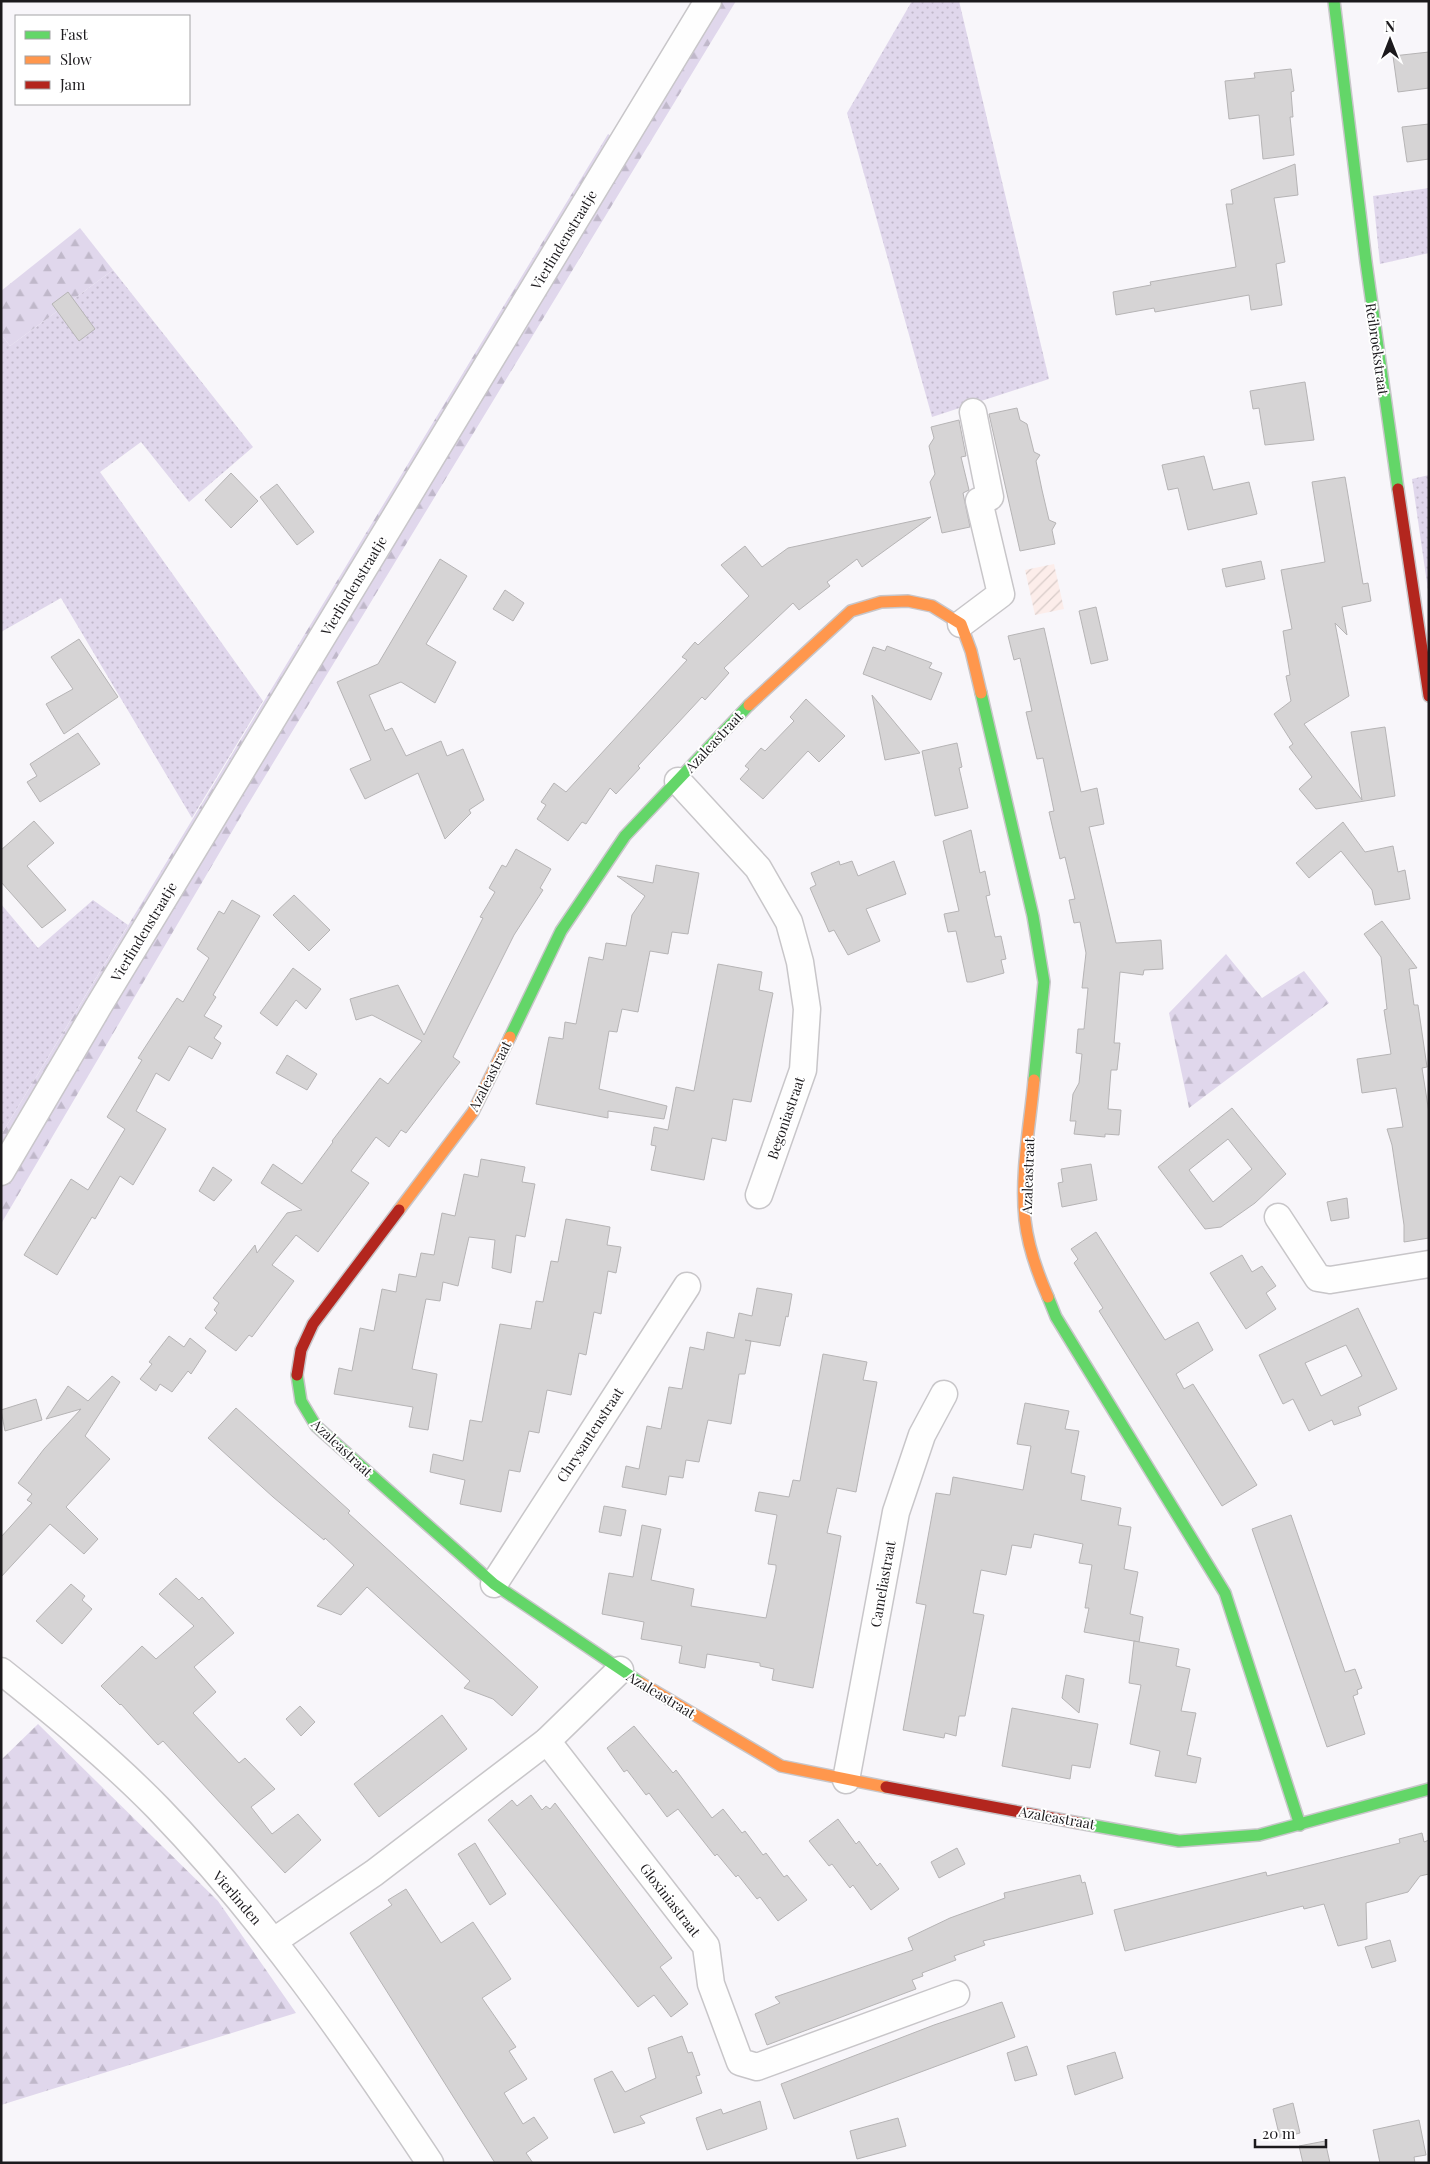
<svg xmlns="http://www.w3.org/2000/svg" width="1430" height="2164" font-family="'Playfair Display',serif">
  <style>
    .industrial { fill: url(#industrial-furrows) }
    .grass { fill: url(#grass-dots) }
    .forest { fill: url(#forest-firs) }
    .building { fill: #d6d4d5; stroke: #b6b4b5; fill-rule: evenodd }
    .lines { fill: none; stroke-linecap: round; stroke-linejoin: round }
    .street-casing { stroke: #c8c6c9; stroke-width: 29 }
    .fast-casing { stroke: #c8c6c9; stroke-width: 14 }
    .slow-casing { stroke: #c8c6c9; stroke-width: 14 }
    .jam-casing { stroke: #c8c6c9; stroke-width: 14 }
    .street { stroke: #fefefe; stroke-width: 26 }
    .fast { stroke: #63d668; stroke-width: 11 }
    .slow { stroke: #ff974d; stroke-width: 11 }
    .jam { stroke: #b3261e; stroke-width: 11 }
    .labels { text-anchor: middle; stroke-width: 4; stroke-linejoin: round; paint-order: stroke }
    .street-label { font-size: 14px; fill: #1c1a1d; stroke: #fff }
  </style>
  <defs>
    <pattern id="industrial-furrows" width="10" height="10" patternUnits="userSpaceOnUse" patternTransform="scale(1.25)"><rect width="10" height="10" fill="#fcedea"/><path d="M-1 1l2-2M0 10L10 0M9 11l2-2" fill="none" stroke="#d7cbc8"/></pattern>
    <pattern id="grass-dots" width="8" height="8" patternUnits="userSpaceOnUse" patternTransform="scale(1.25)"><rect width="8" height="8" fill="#e0d7ec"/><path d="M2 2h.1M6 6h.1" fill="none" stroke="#c0b8ca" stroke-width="1.8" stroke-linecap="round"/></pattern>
    <pattern id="forest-firs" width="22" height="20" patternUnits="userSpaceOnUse" patternTransform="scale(1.25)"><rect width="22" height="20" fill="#e0d7ec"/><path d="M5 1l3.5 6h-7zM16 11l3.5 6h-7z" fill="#c0b8ca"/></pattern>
  </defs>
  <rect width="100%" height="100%" fill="#f8f6fa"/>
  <!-- industrial -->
  <path class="industrial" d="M1054,564l10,45 -29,6 -10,-45z"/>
  <!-- grass -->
  <g class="grass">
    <path d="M912,1h47l90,378 -117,38 -85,-304z"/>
    <path d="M1429,188v65l-49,11 -7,-68z"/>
    <path d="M113,270l140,177 -64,55 -48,-60 -41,30 163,229 -71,117 -131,-220 -60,34v-298l9,12z"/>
    <path d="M1429,475v122l-17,-118z"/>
    <path d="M93,900l35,25 -127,210v-231l37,44z"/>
  </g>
  <!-- forest -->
  <g class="forest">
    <path d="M720,1h16l-489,805 -246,418v-89l607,-1001 26,15z"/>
    <path d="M80,228l33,42 -103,76 -9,-12v-43z"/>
    <path d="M1226,954l36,44 42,-27 25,32 -140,105 -20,-95z"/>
    <path d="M38,1724l180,177 78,112 -295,92v-345z"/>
  </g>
  <!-- building -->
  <g class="building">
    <path d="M1429,52v36l-31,4 -5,-36z"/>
    <path d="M1291,69l3,22 -3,1 2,25h-3l4,38 -31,4 -4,-44 -30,4 -4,-38 30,-3 -1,-5z"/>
    <path d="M1429,124v35l-22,3 -5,-35z"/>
    <path d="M1295,164l3,31 -24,3 11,64 -9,2 6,41 -31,5 -2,-15 -94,17 -1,-4 -38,7 -3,-23 38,-7 -1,-3 86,-15 -10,-63h7l-2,-14z"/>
    <path d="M68,292l27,37 -16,12 -27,-37z"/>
    <path d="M1305,382l9,58 -49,5 -6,-37 -6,1 -3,-18z"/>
    <path d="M1017,408l3,12 7,4 7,28 6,3 -4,6 6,29 7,30 7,3 -4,7 3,14 -35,7 -31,-137z"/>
    <path d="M959,420l7,36 -5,1 8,33 -6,3 7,34 -28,6 -12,-51 5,-8 -6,-28 5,-8 -3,-11z"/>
    <path d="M1204,456l9,34 36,-8 8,32 -69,16 -10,-42 -10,2 -6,-25z"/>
    <path d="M231,473l27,28 -27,27 -26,-28z"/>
    <path d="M1345,477l18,107 5,-1 3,18 -29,6 5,28 -12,-12 14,73 -45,28 58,76 -11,-68 34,-5 10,69 -79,13 -17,-20 13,-12 -23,-30 4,-3 -19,-30 17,-13 -5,-25 4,-1 -7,-44 9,-2 -11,-59 44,-8 -13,-80z"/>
    <path d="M277,484l37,48 -17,13 -37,-48z"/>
    <path d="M931,517l-69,50 -5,-8 -30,23 3,4 -31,24 -6,-7 -69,65 5,5 -24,27 -3,-3 -64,69 2,2 -24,26 -6,-6 -24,36 -4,-2 -14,19 -31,-22 9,-14 -5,-3 13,-19 12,9 121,-132 -5,-3 13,-15 3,3 51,-49 -28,-31 24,-19 17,21 26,-19z"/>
    <path d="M440,559l27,17 -41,68 30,18 -21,41 -34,-21 -32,13 16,36 7,-3 14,28 35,-15 6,15 16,-7 21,51 -15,10 2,3 -26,26 -27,-66 -53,26 -15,-30 21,-9 -34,-78 41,-18z"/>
    <path d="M1261,561l4,18 -39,8 -4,-18z"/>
    <path d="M505,590l19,13 -11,18 -20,-12z"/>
    <path d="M1096,607l12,53 -17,4 -12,-53z"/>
    <path d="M1044,628l37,164 16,-4 7,36 -15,3 27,116 45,-3 2,29 -19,1 -1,5 -23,-3 -6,71h6l-3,27h-6l-3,39 13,1 -2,25 -14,-1v3l-31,-3 2,-13h-6l3,-27 6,-11 3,-29 -6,-1 2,-24h6l4,-41h-6l4,-35 -6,-31 -6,1 -5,-23 6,-1 -10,-42 -5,2 -11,-47 5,-1 -11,-53 -6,1 -11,-47 6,-1 -12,-53 -6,2 -6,-24z"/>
    <path d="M79,639l39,58 -54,37 -18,-30 27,-15 -22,-32z"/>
    <path d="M887,646l45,17 -3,5 13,5 -11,27 -68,-26 10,-27 12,4z"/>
    <path d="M872,695l48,58 -35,7z"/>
    <path d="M806,699l39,37 -26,26 -11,-11 -45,48 -23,-20 9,-10 -4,-3 16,-18 4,3 29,-30 -4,-4z"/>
    <path d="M78,733l22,31 -60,38 -13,-20 10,-6 -7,-12z"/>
    <path d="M957,743l5,24 -3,1 9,40 -33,8 -13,-65z"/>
    <path d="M34,821l20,22 -27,23 39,44 -24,18 -41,-46v-32z"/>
    <path d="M1343,822l22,30 28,-6 5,26 7,-2 5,29 -35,6 -3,-15 -31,-39 -32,27 -13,-15z"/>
    <path d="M971,830l9,43 5,-2 5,24 -4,1 9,41 6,-1 5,23 -5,1 3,13 -32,9h-5l-11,-51 -8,1 -4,-18 15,-3 -16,-70z"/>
    <path d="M516,849l35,20 -11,19 3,2 -29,45 -61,122 7,5 -54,71 -5,-3 -12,17 -13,-10 -25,34 18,12 -51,69 -22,-17 -24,30 22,16 -42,56 -3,-2 -13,16 -31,-23 12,-15 -3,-3 5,-7 -6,-5 42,-53 2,8 30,-40 15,-3 -41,-27 12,-19 29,20 31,-42 -1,-1 48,-63 8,6 34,-43 -50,-26 -16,5 -6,-21 48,-14 26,50 59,-117 -3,-1 15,-25 -6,-4 13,-23 4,2z"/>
    <path d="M839,861l1,4 12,-4 6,15 36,-15 12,33 -40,15 14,32 -32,14 -14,-25 -5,2 -19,-44 6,-3 -5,-12z"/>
    <path d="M656,865l43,8 -11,61 -16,-2 -4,22 -18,-3 -12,61 -16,-3 -5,23 -8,-1 -10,58 68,17 -3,13 -56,-8v7l-72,-14 13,-67 14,2 2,-17 11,2 13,-67 14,3 3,-17 20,3 6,-31 13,-19 -28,-20 36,7z"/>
    <path d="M294,895l36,35 -21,21 -36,-36z"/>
    <path d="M232,900l28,16 -47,79 3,2 -12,19 18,10 -8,12 7,5 -9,16 -23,-13 -20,35 -13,-8 -20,38 30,18 -33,56 -13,-9 -25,43 -3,-2 -35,58 -33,-20 47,-76 17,11 37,-61 -18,-12 35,-57 -4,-2 39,-60 6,4 26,-44 -12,-9 22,-38 5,3z"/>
    <path d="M1382,921l35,47 -8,1 5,36h4l9,62 -5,1 7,45v125l-25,4v-17l-12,-80 -5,-16 16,-2 -7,-39 -34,5 -5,-34 34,-5 -7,-44 3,-1 -6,-52 -17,-23z"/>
    <path d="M718,964l44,8 -3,18 14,3 -22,109 -18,-3 -7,42 -14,-3 -8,42 -53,-10 5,-24 -5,-1 3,-18 14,3 8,-43 18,4z"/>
    <path d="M293,968l28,21 -15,20 -10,-9 -19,26 -17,-13z"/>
    <path d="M287,1055l30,19 -10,16 -31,-17z"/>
    <path d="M1232,1108l54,66 -31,29 -34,24 -16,2 -47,-62zM1228,1139l24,30 -39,33 -24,-32z"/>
    <path d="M481,1159l44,8 -3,15 13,2 -10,53 -9,-2 -5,38 -19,-5 3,-28 -26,-3 -11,49 -15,-4 -3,19 -14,-2 -14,70 25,5 -9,56 -19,-3 4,-20 -79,-13 5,-26 13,3 8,-43 14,3 8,-42 14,3 3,-18 17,3 5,-24 13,2 8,-42 13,3 9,-42 14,3z"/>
    <path d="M1091,1164l6,36 -35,7 -4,-24 5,-1 -2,-13z"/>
    <path d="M213,1167l19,13 -18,21 -15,-10z"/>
    <path d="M1347,1198l2,20 -18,3 -4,-19z"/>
    <path d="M566,1219l44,8 -3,18 14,2 -5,26 -8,-2 -7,43 -7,-2 -8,43 -7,-2 -8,42 -24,-5 -8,43 -10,-2 -9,41 -11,-2 -8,42 -41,-8 5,-24 -35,-8 3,-18 30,7 7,-41 12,2 18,-98 31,5 5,-28 7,1 8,-41 7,1z"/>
    <path d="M1096,1232l69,108 33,-18 15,28 -37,24 8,15 9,-5 64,101 -35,21 -123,-195 4,-3 -29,-45 4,-4 -7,-10z"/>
    <path d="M1242,1255l10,17 10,-6 14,20 -10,7 10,16 -30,20 -36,-56z"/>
    <path d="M757,1288l35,6 -4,23 -2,-1 -6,30 -35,-6 6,1 -6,33h-6l-8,50 -23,-4 -9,42 -13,-2 -3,18 -14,-2 -3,19 -44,-8 4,-21 13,3 8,-43 14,3 8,-42 13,2 8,-42 14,3 3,-18 27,6 5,-25 13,3z"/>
    <path d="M1358,1308l39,81 -39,18 3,8 -27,10 -2,-5 -23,11 -16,-32 -10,5 -24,-49zM1346,1345l16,31 -41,20 -16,-33z"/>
    <path d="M169,1336l15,11 6,-9 16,13 -15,23 -3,-3 -16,21 -12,-8 -4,7 -16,-12 12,-15 -3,-2z"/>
    <path d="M823,1354l44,8 -4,18 14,2 -21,110 -19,-4 -10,45 14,3 -28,152 -41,-8 2,-11 -14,-3v-3l-53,-9 -2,14 -26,-5 3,-17 -41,-7 3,-17 -42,-8 7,-41 24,4 9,-52 19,4 -10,51 43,9 -3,17 75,12 10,-49v-4l-8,-1 9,-49 -22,-4 4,-19 30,5 4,-17 7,1z"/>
    <path d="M112,1376l8,6 -35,54 25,23 -44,48 32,32 -14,15 -34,-30 -49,53v-40l31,-34 -5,-3 5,-6 -14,-11 26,-34 37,-40 -35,10 22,-33 20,15z"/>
    <path d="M36,1399l6,21 -37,11 -4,-21z"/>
    <path d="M1025,1403l44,8 -4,18 14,2 -8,42 14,3 -4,24 40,8 -3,17 13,2 -7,42 14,3 -8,42 13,3 -4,25 -55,-10 5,-24h-4l7,-43 -13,-2 4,-19 -49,-10 -3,14 -19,-3 -6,30 -25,-5 -8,43 11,2 -19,101h-6l-3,20 -11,-3 -1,5 -41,-8 23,-125 -10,-2 20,-110 14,2 3,-18 70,13 8,-44 -14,-2z"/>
    <path d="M236,1408l114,103 -2,2 190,174 -26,29 -19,-17 -29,-11 6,-7 -103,-94 -26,28 -24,-9 37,-41 -29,-27 -1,2 -51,-43 -65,-59z"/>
    <path d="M604,1506l22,4 -5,26 -22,-4z"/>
    <path d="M1291,1515l54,157 10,-3 7,19 -5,2 1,4 -5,2 12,38 -38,13 -75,-218z"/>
    <path d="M176,1578l23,22 3,-3 32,36 -40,34 22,25 -23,21 46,50 6,-5 30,31 -24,18 21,27 26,-20 23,26 -36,33 -122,-132 -5,4 -37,-41 -1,1 -19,-19 41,-40 14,13 38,-33 -35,-32z"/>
    <path d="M71,1584l14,12 -3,4 10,9 -30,35 -26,-23z"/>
    <path d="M1134,1641l45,8 -3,17 14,3 -9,42 15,2 -9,42 14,3 -5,25 -41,-7 5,-25 -30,-7 11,-59 -12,-2z"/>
    <path d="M1066,1675l18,4 -5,34 -17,-15z"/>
    <path d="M300,1706l15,16 -14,14 -15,-17z"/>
    <path d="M1012,1708l86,16 -8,44 -18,-3 -2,14 -68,-13z"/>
    <path d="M442,1715l25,34 -88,68 -25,-33z"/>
    <path d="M634,1726l39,47 3,-3 36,48 11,-9 19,24 3,-2 18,24 3,-2 18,24 3,-2 20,25 -29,21 -18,-24 -3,2 -19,-24 -2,2 -19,-23 -2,2 -37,-47 -11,8 -18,-24 -3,2 -19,-25 -3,2 -17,-24z"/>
    <path d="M531,1795l11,15 4,-4 4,3 5,-6 117,155 -12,9 28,37 -17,13 -17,-22 -16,12 -150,-187 24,-20 5,6z"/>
    <path d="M838,1819l18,25 3,-3 18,25 3,-3 19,26 -28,21 -18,-25 -3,3 -18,-24 -3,2 -20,-25z"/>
    <path d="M1422,1833l2,9 5,-2v34l-9,2 -12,16 -42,11 1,36 -29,7 -14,-42 -20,5 -1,-3 -178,45 -11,-41 152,-38 1,4 133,-33 -1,-4z"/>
    <path d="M475,1843l31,51 -16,11 -32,-51z"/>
    <path d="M957,1848l8,16 -26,14 -8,-16z"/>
    <path d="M1080,1875l2,8 3,-1 8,32 -110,27 2,4 -31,11 2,4 -34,13 1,3 -11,4 4,9 -149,56 -12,-31 25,-11 -5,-6 138,-47 -5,-12 42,-20 55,-20 -1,-5z"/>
    <path d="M406,1889l35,54 32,-21 38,57 -29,19 34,49 -7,4 18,28 -23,14 19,31 11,-7 14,21 -22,15 7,10h-38l-145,-230 42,-28 -4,-5z"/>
    <path d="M1390,1940l6,21 -24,7 -7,-21z"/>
    <path d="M1002,2002l13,35 -221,82 -13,-35 153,-59z"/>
    <path d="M682,2036l6,17 4,-1 8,23 -4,1 6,17 -62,23 5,7 -31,10 -20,-54 18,-8 13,21 31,-14 -8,-30z"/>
    <path d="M1027,2046l10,29 -22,6 -8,-28z"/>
    <path d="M1115,2052l8,26 -48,17 -8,-29z"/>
    <path d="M760,2101l7,28 -60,21 -11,-32 25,-9 2,5z"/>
    <path d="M1293,2103l7,30 -20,5 -7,-29z"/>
    <path d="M898,2118l8,28 -49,13 -7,-28z"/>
    <path d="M1419,2120l7,35 -12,2 1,6h-35l-7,-33z"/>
    <path d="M1325,2141l5,22h-27l-4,-17z"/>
  </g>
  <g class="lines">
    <defs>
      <g id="street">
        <path d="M961,624l40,-30 -22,-93 11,-4 -17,-85"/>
        <path d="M678,781l80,87 31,54 11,40 7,47 -4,61 -44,125"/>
        <path d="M1,1172l97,-165 610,-1006"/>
        <path d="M1278,1217l40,61 12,2 99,-16"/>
        <path d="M494,1584l193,-298"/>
        <path d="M1,1671c54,43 108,87 157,137 104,108 189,230 272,355"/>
        <path d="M547,1741l159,205 5,38 29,78 17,5 199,-73"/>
        <path d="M846,1780l50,-268 26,-77 22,-41"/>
        <path d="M274,1941l100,-68 173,-132 73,-71"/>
      </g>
      <g id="fast">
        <path d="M1334,1l32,261 32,227"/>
        <path d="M981,693l52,223 11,66 -10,98"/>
        <path d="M510,1037l51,-106 64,-95 124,-131"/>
        <path d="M1048,1297l8,20 169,276 75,232"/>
        <path d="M297,1375l4,26 15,25 178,158 147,99"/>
        <path d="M1079,1823l100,18 80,-6 170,-46"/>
      </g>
      <g id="slow">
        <path d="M749,705l102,-94 30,-9 27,-1 24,5 29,18 10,27 10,42"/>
        <path d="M1034,1080c-4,45 -14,94 -9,140 3,27 12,52 23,77"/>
        <path d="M399,1210l74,-98 37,-75"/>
        <path d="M641,1683l140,83 105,21"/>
      </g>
      <g id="jam">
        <path d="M1398,489l31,207"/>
        <path d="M297,1375l4,-25 12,-26 86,-114"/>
        <path d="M886,1787l193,36"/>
      </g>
    </defs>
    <!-- street casing -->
    <use href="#street" class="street-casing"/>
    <!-- fast casing -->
    <use href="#fast" class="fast-casing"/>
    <!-- slow casing -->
    <use href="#slow" class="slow-casing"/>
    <!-- jam casing -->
    <use href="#jam" class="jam-casing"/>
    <!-- street -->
    <use href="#street" class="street"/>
    <!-- fast -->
    <use href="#fast" class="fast"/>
    <!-- slow -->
    <use href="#slow" class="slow"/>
    <!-- jam -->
    <use href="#jam" class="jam"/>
  </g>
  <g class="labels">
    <!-- street labels -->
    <g class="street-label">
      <text transform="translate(564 240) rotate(-59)" y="5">Vierlindenstraatje</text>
      <text transform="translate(1377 349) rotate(82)" y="5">Reibroekstraat</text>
      <text transform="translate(354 586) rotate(-59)" y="5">Vierlindenstraatje</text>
      <text transform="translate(714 742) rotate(-47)" y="5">Azaleastraat</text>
      <text transform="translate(144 932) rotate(-59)" y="5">Vierlindenstraatje</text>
      <text transform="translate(490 1076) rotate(-63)" y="5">Azaleastraat</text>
      <text transform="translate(786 1118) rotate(-71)" y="5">Begoniastraat</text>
      <text transform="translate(1028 1176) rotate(-88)" y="5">Azaleastraat</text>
      <text transform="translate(590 1435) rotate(-57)" y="5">Chrysantenstraat</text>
      <text transform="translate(342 1448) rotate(43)" y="5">Azaleastraat</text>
      <text transform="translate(883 1584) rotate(-80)" y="5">Cameliastraat</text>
      <text transform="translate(661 1695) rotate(31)" y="5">Azaleastraat</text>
      <text transform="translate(1057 1818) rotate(10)" y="5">Azaleastraat</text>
      <text transform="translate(237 1898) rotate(49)" y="5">Vierlinden</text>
      <text transform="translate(670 1900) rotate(52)" y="5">Gloxiniastraat</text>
    </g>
  </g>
  <!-- border -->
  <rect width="1430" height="2164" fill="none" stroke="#1c1a1d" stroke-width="5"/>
  <!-- legend -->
  <rect x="15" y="15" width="175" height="90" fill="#ffffff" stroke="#a4a3a5"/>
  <rect x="25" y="31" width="25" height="8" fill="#63d668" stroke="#a4a3a5"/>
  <text x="60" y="40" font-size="15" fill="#1c1a1d">Fast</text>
  <rect x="25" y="56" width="25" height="8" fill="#ff974d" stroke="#a4a3a5"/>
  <text x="60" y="65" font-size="15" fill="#1c1a1d">Slow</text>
  <rect x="25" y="81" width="25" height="8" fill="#b3261e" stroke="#a4a3a5"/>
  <text x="60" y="90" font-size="15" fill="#1c1a1d">Jam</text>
  <!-- north arrow -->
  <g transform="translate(1390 40)" stroke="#ffffff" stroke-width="4" paint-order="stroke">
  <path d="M0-4L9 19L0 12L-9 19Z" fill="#1c1a1d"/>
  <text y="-8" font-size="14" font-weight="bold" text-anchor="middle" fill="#1c1a1d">N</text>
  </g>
  <!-- scale -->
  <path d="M1255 2139v8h71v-8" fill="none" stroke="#1c1a1d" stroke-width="2.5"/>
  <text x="1262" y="2139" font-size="15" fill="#1c1a1d" stroke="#ffffff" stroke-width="4" paint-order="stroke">20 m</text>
</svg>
